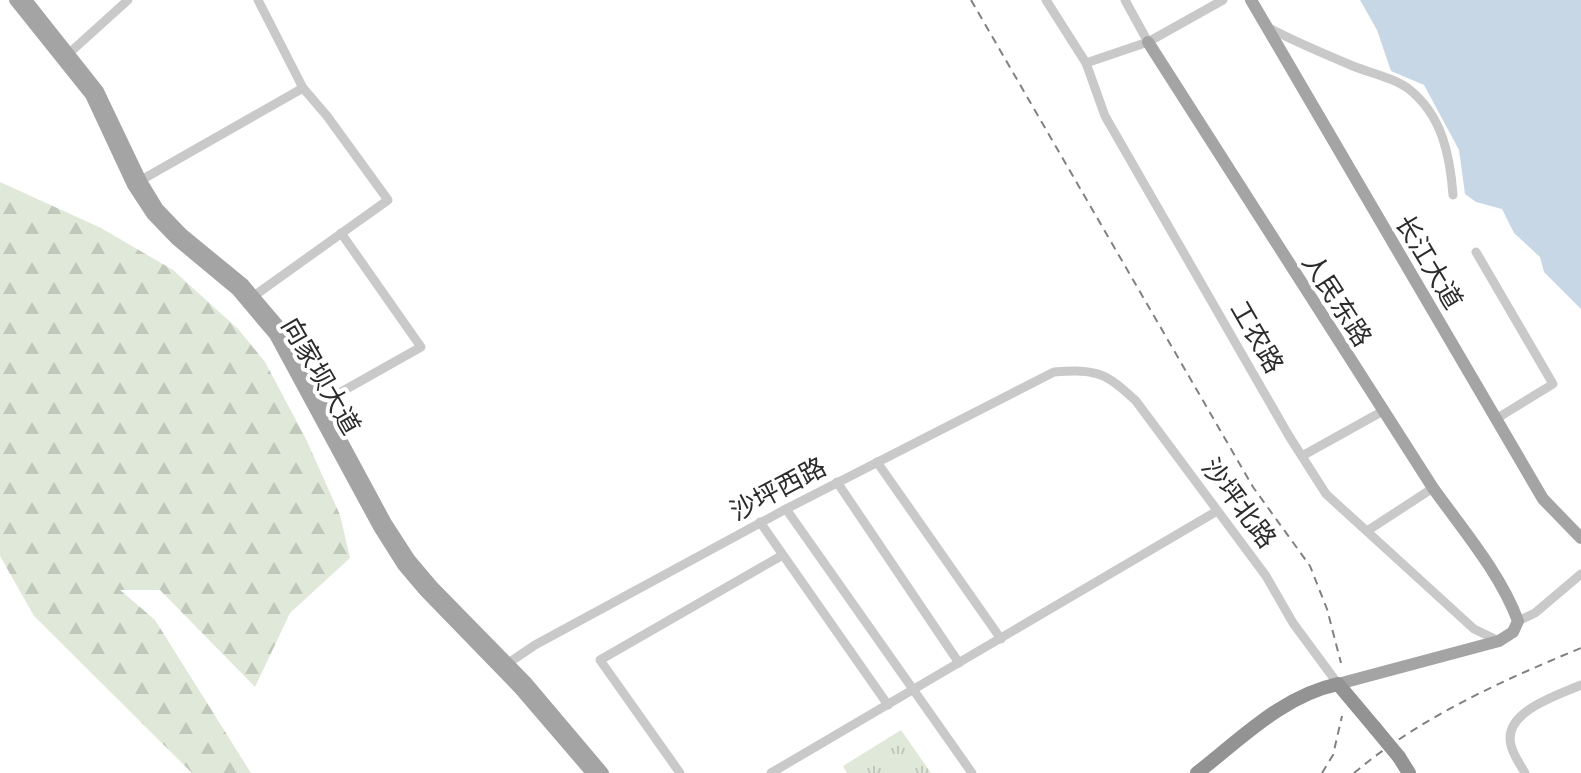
<svg xmlns="http://www.w3.org/2000/svg" width="1581" height="773" font-family="Montserrat,'Noto Sans SC',sans-serif">
  <style>
    .grass { fill: url(#grass-tufts) }
    .forest { fill: url(#forest-firs) }
    .water { fill: #c8d7e6 }
    .lines { fill: none; stroke-linecap: round; stroke-linejoin: round }
    .minor { stroke: #c9c9c9; stroke-width: 9 }
    .major { stroke: #a4a4a4; stroke-width: 12 }
    .highway { stroke: #939393; stroke-width: 14 }
    .rail { stroke: #818181; stroke-width: 2; stroke-dasharray: 8 6; stroke-linecap: butt }
    .highway-bridge { stroke: #939393; stroke-width: 14 }
    .labels { text-anchor: middle; stroke-width: 8; stroke-linejoin: round; paint-order: stroke }
    .street-label { font-size: 26px; fill: #2c2c2c; stroke: #fff }
  </style>
  <defs>
    <pattern id="grass-tufts" width="24" height="20" patternUnits="userSpaceOnUse" patternTransform="scale(2)"><rect width="24" height="20" fill="#e0e8da"/><path d="M3 7l-1-3M5 7V3M7 7l1-3M15 17l-1-3M17 17v-4M19 17l1-3" fill="none" stroke="#c0c7bb"/></pattern>
    <pattern id="forest-firs" width="22" height="20" patternUnits="userSpaceOnUse" patternTransform="scale(2)"><rect width="22" height="20" fill="#e0e8da"/><path d="M5 1l3.5 6h-7zM16 11l3.5 6h-7z" fill="#c0c7bb"/></pattern>
  </defs>
  <rect width="100%" height="100%" fill="#fff"/>
  <!-- grass -->
  <path class="grass" d="M901,730l30,43h-84l-4,-7z"/>
  <!-- forest -->
  <path class="forest" d="M0,182l101,46 72,42 65,59 27,33 41,77 34,76 10,43 -60,55 -35,74 -95,-97h-40l35,30 96,153h-59l-158,-157 -34,-60z"/>
  <!-- water -->
  <path class="water" d="M1360,0h221v309l-37,-37 -4,-15 -26,-24 -12,-24 -26,-7 -11,-8 -6,-44 -35,-65 -33,-14 -14,-41z"/>
  <g class="lines">
    <!-- minor -->
    <g class="minor">
      <path d="M1046,0l40,63 19,53 184,320 37,58 148,135 25,12"/>
      <path d="M1125,0l23,42"/>
      <path d="M1269,28c27,14 55,26 84,38 17,7 42,12 57,24 32,26 40,65 43,105"/>
      <path d="M66,56l62,-56"/>
      <path d="M1086,63l62,-21 75,-42"/>
      <path d="M136,183l167,-95"/>
      <path d="M1476,252l77,132 -57,35"/>
      <path d="M251,298l137,-98 -61,-84 -24,-28 -45,-88"/>
      <path d="M318,405l103,-58 -80,-114"/>
      <path d="M1302,456l81,-45"/>
      <path d="M877,462l124,177"/>
      <path d="M837,482l122,181"/>
      <path d="M786,509l186,264"/>
      <path d="M760,522l128,183"/>
      <path d="M1367,531l66,-43"/>
      <path d="M1518,621l17,-8 46,-39"/>
      <path d="M504,666l31,-21 251,-136 268,-137c43,-3 51,0 82,29l130,175 27,47 45,61"/>
      <path d="M680,773l-80,-113 181,-104"/>
      <path d="M771,773l446,-262"/>
      <path d="M1525,773c-5,-9 -12,-18 -14,-28 -9,-33 47,-50 70,-60"/>
    </g>
    <!-- major -->
    <g class="major">
      <path d="M15,0l76,95 42,90 19,29 25,26 60,50 38,45 104,192 24,38 22,26 95,98 72,84"/>
      <path d="M26,0l72,91 43,90 17,28 24,25 61,50 39,46 104,193 24,37 22,26 95,97 76,90"/>
      <path d="M1251,0l292,499 38,39"/>
      <path d="M1148,42l285,446c30,42 67,85 85,133l-5,11 -14,9 -161,43"/>
    </g>
    <!-- highway -->
    <g class="highway">
      <path d="M1399,757l10,16"/>
      <path d="M1197,773c44,-34 85,-77 141,-89l37,44"/>
    </g>
    <!-- rail -->
    <g class="rail">
      <path d="M971,0l282,487 57,79 17,43 14,54"/>
      <path d="M1322,773l11,-18 9,-39"/>
      <path d="M1354,773c67,-56 147,-92 227,-125"/>
    </g>
    <!-- highway-bridge -->
    <path class="highway-bridge" d="M1375,728l24,29"/>
  </g>
  <g class="labels">
    <!-- street labels -->
    <g class="street-label">
      <text transform="translate(1429 262) rotate(59)" y="9">长江大道</text>
      <text transform="translate(1337 300) rotate(57)" y="9">人民东路</text>
      <text transform="translate(1257 337) rotate(60)" y="9">工农路</text>
      <text transform="translate(321 376) rotate(60)" y="9">向家坝大道</text>
      <text transform="translate(778 489) rotate(-28)" y="9">沙坪西路</text>
      <text transform="translate(1239 503) rotate(53)" y="9">沙坪北路</text>
    </g>
  </g>
</svg>
